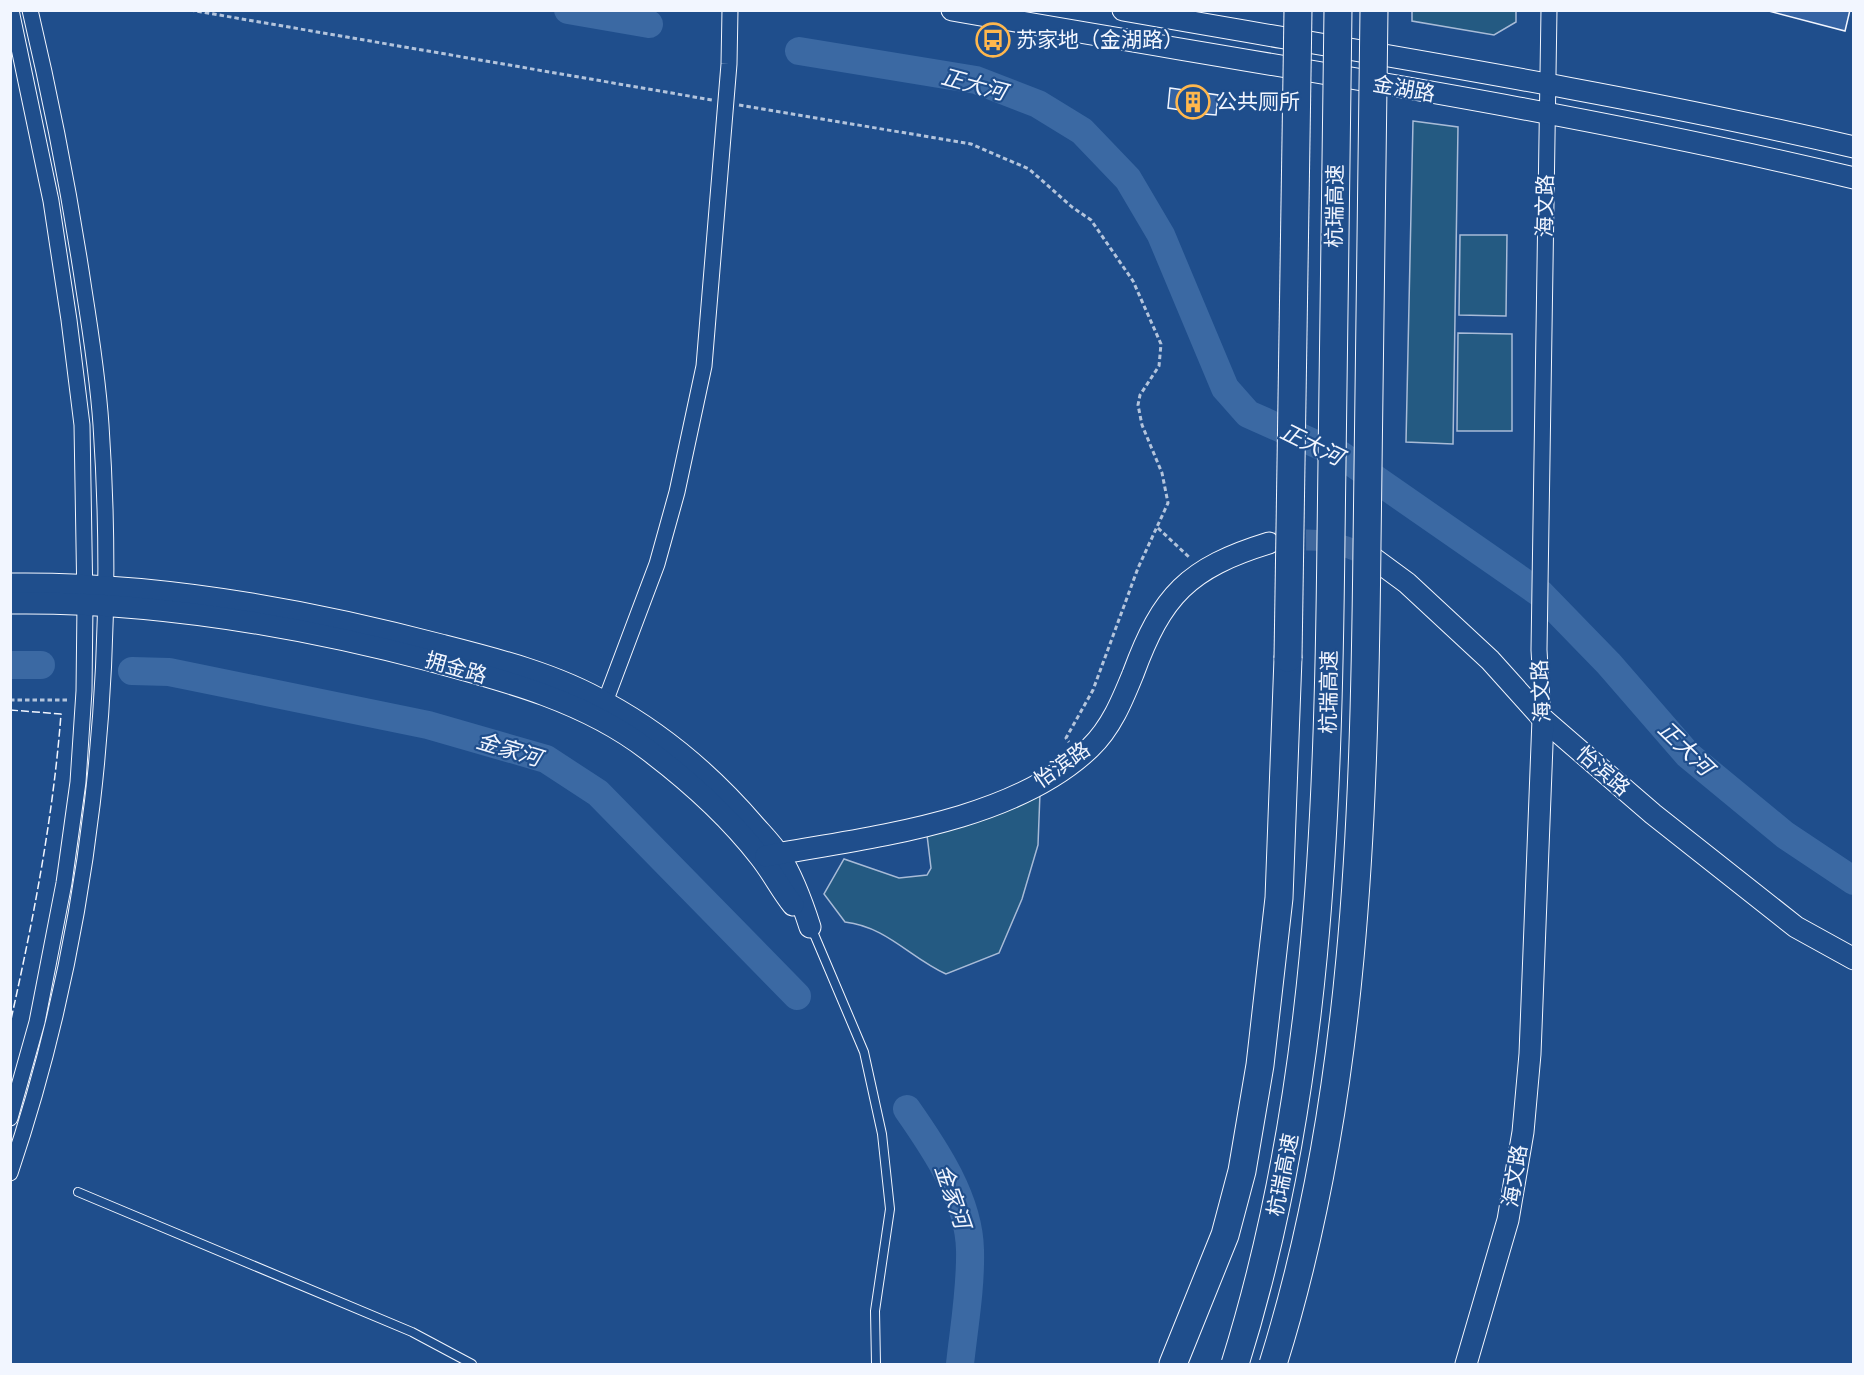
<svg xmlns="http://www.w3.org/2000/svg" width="1864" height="1375" font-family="'Source Sans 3','Noto Sans SC',sans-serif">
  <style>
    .green { fill: #245a82; stroke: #a8bbd7; stroke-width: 1.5 }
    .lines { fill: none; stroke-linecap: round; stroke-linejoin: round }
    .river { stroke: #3b69a3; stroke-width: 28 }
    .building { fill: #3563a3; stroke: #f2f6ff; stroke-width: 1.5 }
    .secondary-tunnel { stroke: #3f679d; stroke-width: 21; stroke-dasharray: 21 10; stroke-linecap: butt }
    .lane-casing { stroke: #f2f6ff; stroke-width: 10 }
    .street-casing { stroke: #f2f6ff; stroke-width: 17 }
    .secondary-casing { stroke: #f2f6ff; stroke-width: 23 }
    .highway-casing { stroke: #f2f6ff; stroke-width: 29 }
    .path { stroke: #b3c4dc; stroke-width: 3; stroke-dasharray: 4.5 3; stroke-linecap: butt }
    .lane { stroke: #1f4e8c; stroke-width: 8 }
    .street { stroke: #1f4e8c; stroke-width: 15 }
    .secondary { stroke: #1f4e8c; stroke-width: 21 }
    .highway { stroke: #1f4e8c; stroke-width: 27 }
    .highway-bridge-casing { stroke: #f2f6ff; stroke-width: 29; stroke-linecap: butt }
    .highway-bridge { stroke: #1f4e8c; stroke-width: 27 }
    .fence { stroke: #f2f6ff; stroke-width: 1.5; stroke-dasharray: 8 3; stroke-linecap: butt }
    .labels { text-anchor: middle; stroke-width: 4.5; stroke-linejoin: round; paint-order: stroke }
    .poi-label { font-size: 21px; fill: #f2f6ff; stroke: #1f4e8c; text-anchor: start }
    .street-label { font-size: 21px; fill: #f2f6ff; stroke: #1f4e8c }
    .water-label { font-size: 22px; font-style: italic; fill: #f2f6ff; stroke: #1f4e8c }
  </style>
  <rect width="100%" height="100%" fill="#1f4e8c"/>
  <!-- green -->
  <g class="green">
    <path d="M1412,11h104v11l-22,13 -82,-14z"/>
    <path d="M1413,121l45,6 -5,317 -47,-2z"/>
    <path d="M1460,235h47l-1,81 -47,-1z"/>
    <path d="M1458,333l54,1v97h-55z"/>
    <path d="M1040,793l-2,52 -16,54 -23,54 -53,21c-37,-17 -59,-47 -101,-52l-21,-28 20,-35 55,19 28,-3 4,-7 -4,-33z"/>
  </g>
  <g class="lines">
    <!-- river -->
    <g class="river">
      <path d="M568,10l81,14"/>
      <path d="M799,51l177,29 62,24 44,27 46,48 33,56 64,153 23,26 93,41 200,139 68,70 79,91 97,80 69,46"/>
      <path d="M10,665h31"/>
      <path d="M132,671l37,1 259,53 118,34 52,34 199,203"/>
      <path d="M907,1109c28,40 62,90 63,141 1,38 -6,77 -10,114"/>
    </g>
  </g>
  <!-- building -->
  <g class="building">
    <path d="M1765,10h85l-5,21z"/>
    <path d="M1170,88l48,7 -2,20 -36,-3 1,-2 -13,-2z"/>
  </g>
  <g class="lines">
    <!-- secondary-tunnel -->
    <path class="secondary-tunnel" d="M1275,542c45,-4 56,-3 98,16"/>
    <defs>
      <g id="lane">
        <path d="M811,927l53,125 18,82 8,75 -15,102 1,53"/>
        <path d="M78,1192l334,140 60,32"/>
      </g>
      <g id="street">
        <path d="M602,710l55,-146 20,-72 27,-126 25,-302 1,-54"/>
        <path d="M1543,719l-4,-69 10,-640"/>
        <path d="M10,1118l27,-96 27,-139 14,-101 6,-91 1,-87 -3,-179 -13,-105 -18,-119 -40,-191"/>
        <path d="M10,1173c81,-239 108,-497 91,-748 -3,-45 -10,-91 -17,-135 -14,-94 -32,-187 -54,-280"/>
      </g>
      <g id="secondary">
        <path d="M952,10c301,53 604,97 902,168"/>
        <path d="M1123,10c244,43 489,81 731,137"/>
        <path d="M1373,558l34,25 83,77 53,59 110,95 143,113 58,32"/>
        <path d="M10,584c145,-2 291,24 431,61 55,14 115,29 165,58 57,31 107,74 149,123 8,9 18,19 24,29 14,22 23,47 31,72"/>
        <path d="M10,603c142,-2 285,22 422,58 75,20 154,41 216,89 41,31 81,67 112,107 12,15 21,33 33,48"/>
        <path d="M766,856c103,-19 245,-33 324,-108 21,-20 32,-47 43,-74 29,-79 55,-106 136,-131"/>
        <path d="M1466,1364l42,-144 15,-88 7,-78 13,-335"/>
      </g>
      <path id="highway" d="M1173,1364l52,-129 17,-64 18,-106 19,-167 9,-240"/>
    </defs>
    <!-- lane casing -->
    <use href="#lane" class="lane-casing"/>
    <!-- street casing -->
    <use href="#street" class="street-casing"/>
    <!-- secondary casing -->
    <use href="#secondary" class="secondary-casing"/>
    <!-- highway casing -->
    <use href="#highway" class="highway-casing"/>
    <!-- path -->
    <g class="path">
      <path d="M190,10l522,90"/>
      <path d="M739,105l232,39 58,25 43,38 19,13 42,61 28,63 -2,22 -19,29 -2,10 4,20 20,48 6,30 -30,65 -45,122 -27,48 3,4"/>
      <path d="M1158,528l32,30"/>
      <path d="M10,700h60"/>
    </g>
    <!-- lane -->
    <use href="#lane" class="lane"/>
    <!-- street -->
    <use href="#street" class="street"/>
    <!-- secondary -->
    <use href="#secondary" class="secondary"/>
    <!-- highway -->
    <use href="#highway" class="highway"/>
    <defs>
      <g id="highway-bridge">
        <path d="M1288,658l10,-648"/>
        <path d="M1235,1364c84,-268 93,-547 96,-826 2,-176 4,-352 7,-528"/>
        <path d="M1273,1364c83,-265 91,-544 94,-819 2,-178 5,-356 7,-535"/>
      </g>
    </defs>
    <!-- highway-bridge casing -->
    <use href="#highway-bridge" class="highway-bridge-casing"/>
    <!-- highway-bridge -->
    <use href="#highway-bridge" class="highway-bridge"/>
    <!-- fence -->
    <path class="fence" d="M10,710l51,4c-8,105 -28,207 -51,310"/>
  </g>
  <!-- icons -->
  <defs>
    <symbol id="bus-ring" viewBox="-11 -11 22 22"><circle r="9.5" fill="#1f4e8c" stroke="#ffb74d" stroke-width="1.5"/><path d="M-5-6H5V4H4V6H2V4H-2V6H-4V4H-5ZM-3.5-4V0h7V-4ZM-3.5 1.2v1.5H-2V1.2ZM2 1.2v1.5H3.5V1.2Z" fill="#ffb74d"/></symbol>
    <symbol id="building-ring" viewBox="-11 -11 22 22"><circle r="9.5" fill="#1f4e8c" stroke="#ffb74d" stroke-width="1.5"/><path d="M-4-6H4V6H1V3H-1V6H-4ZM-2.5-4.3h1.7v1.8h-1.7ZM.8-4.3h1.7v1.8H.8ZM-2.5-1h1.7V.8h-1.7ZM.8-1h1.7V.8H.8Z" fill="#ffb74d"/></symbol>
  </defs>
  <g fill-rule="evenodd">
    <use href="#bus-ring" x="974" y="21" width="38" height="38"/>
    <use href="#building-ring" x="1174" y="83" width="38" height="38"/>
  </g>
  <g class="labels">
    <!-- poi labels -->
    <g class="poi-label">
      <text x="1016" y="47">苏家地（金湖路）</text>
      <text x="1216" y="109">公共厕所</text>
    </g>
    <!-- street labels -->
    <g class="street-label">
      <text transform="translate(1404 89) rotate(10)" y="7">金湖路</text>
      <text transform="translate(1335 206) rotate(-89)" y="7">杭瑞高速</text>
      <text transform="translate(1545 206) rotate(-89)" y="7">海文路</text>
      <text transform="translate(456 668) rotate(16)" y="7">拥金路</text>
      <text transform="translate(1541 691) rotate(-93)" y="7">海文路</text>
      <text transform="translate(1329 692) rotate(-89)" y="7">杭瑞高速</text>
      <text transform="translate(1062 765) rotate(-35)" y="7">怡滨路</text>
      <text transform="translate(1603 771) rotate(41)" y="7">怡滨路</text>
      <text transform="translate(1283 1175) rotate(-79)" y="7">杭瑞高速</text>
      <text transform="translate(1515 1176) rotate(-81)" y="7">海文路</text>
    </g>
    <!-- water labels -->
    <g class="water-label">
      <text transform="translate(974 84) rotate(15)" y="8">正大河</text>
      <text transform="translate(1312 444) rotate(26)" y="8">正大河</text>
      <text transform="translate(1686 748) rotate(44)" y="8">正大河</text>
      <text transform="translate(509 749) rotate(17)" y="8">金家河</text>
      <text transform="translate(953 1196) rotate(71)" y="8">金家河</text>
    </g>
  </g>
  <!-- border -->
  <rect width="1864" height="1375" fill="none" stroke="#f2f6ff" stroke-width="24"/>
</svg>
